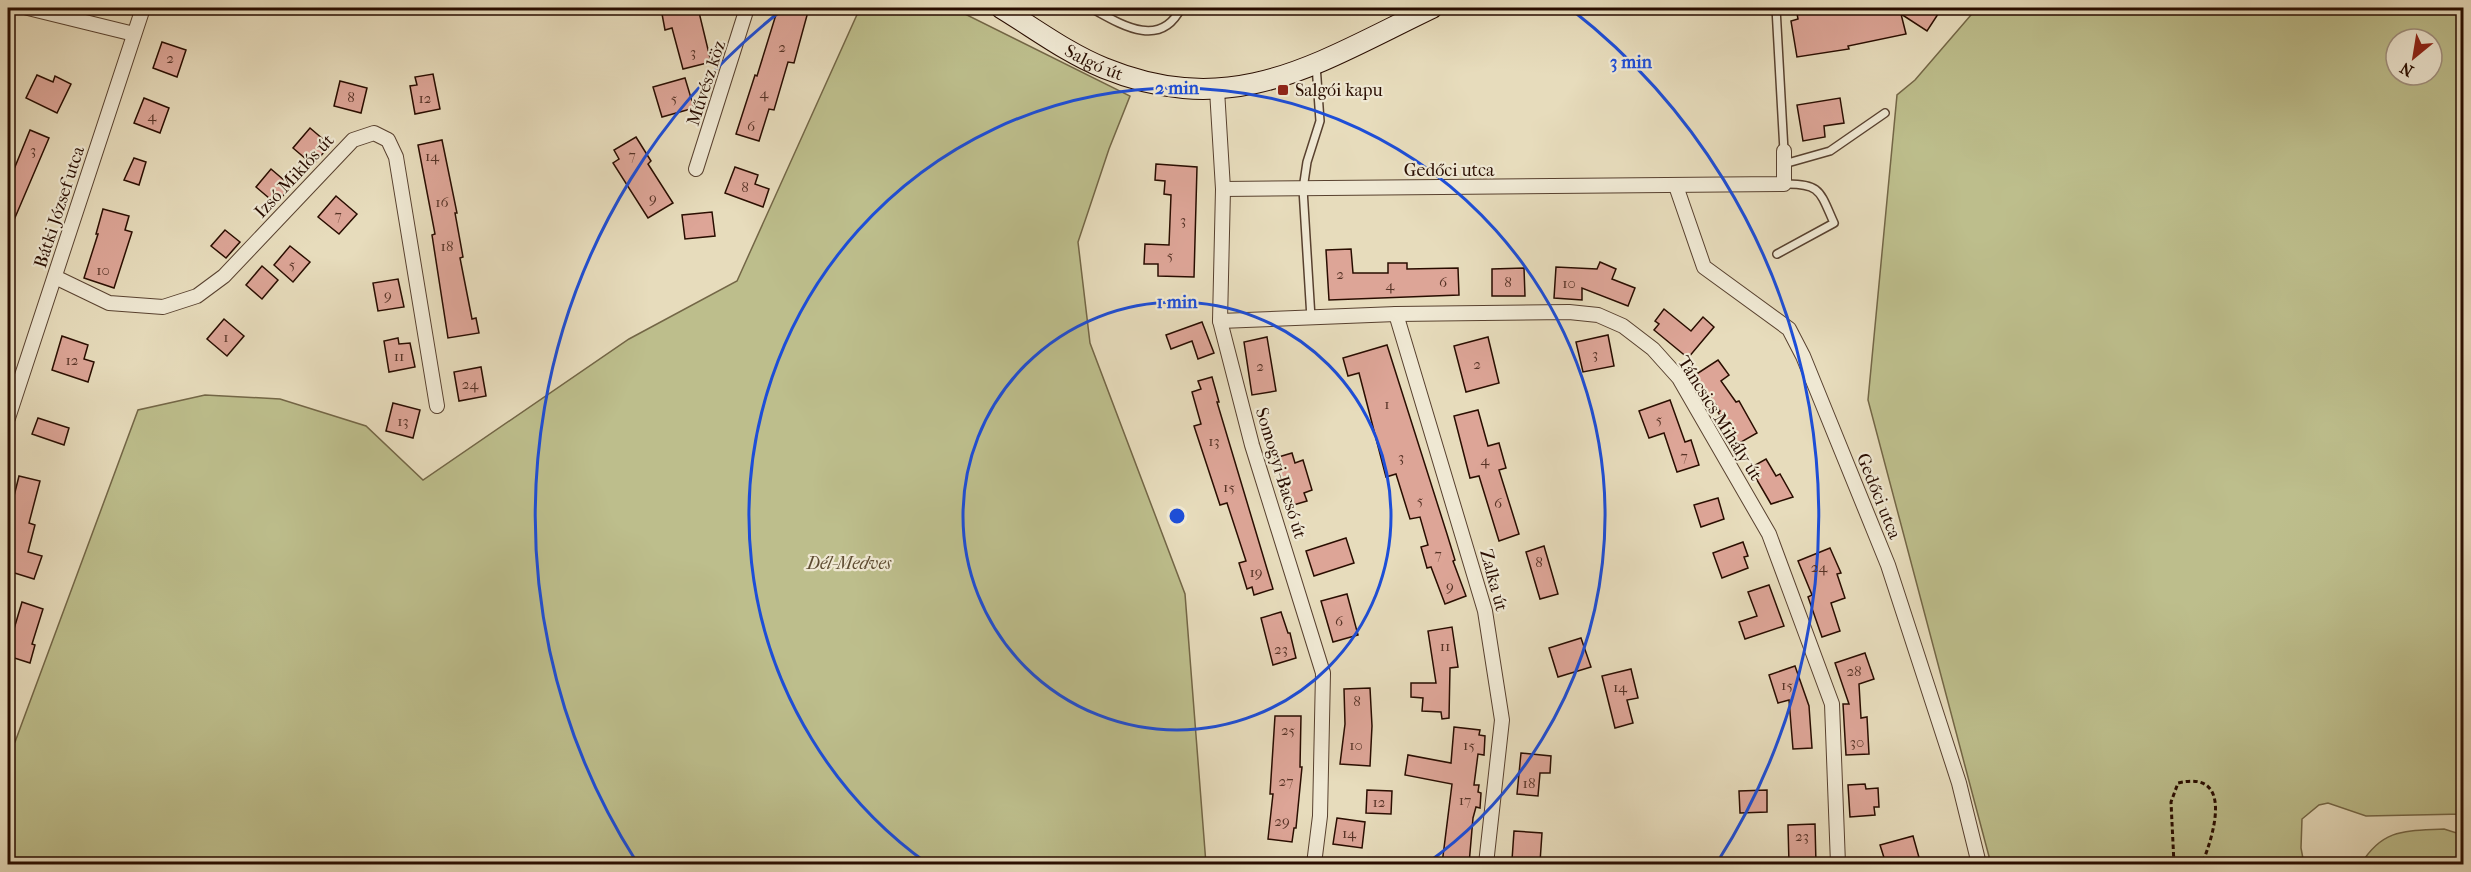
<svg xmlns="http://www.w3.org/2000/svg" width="2471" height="872" font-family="'IM FELL French Canon',serif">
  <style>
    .green { fill: #bdbe8c; stroke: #736646; stroke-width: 1.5; fill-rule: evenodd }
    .building { fill: #dda597; stroke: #290d00; stroke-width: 1.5 }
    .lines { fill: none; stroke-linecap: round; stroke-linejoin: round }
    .lane-casing { stroke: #58412f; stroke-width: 10 }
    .street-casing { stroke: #58412f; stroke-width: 16 }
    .secondary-casing { stroke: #290d00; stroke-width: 22 }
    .path { stroke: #290d00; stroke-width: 3; stroke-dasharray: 4.5 3; stroke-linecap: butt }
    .lane { stroke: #efe8d3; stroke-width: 7 }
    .street { stroke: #efe8d3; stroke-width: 14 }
    .secondary { stroke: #efe8d3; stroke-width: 20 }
    .ring { fill: none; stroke: #1d4ed8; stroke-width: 3 }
    .poi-dot { fill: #8f2418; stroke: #efe8d3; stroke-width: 2 }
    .labels { text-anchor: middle; stroke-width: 4.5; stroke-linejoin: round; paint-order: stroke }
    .number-label { font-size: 15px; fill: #563326 }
    .street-label { font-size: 18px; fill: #290d00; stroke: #efe8d3 }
    .poi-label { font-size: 18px; fill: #290d00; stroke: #efe8d3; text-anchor: start }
    .park-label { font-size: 18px; font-style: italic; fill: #5d4b31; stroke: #efe8d3 }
    .centre { fill: #1d4ed8; stroke: #efe8d3; stroke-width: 3 }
    .ring-label { font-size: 18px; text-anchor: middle; font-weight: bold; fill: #1d4ed8; stroke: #efe8d3; stroke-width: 4.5; stroke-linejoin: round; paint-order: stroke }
  </style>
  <rect width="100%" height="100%" fill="#e7dcbc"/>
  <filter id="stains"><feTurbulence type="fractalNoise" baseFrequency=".00333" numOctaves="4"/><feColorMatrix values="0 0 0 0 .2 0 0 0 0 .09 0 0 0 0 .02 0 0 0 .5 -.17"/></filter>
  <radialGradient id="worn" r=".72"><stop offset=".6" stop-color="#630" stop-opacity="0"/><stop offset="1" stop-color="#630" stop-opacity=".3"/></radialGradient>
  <!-- green -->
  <g class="green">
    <path d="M860,8h93l177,88 -21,53 -31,93 12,101 95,251 21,270h-1198v-122h7l123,-332 67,-15 75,4 86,27 57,54 206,-141 108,-58z"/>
    <path d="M1977,8h486v806l-97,2 -38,-13 -9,2 -17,14 -1,29 3,16h-313l-123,-464 29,-305 18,-15zM2396,39h36v36h-36z"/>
    <path d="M2444,829l19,6v29h-102c22,-36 45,-33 83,-35z"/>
  </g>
  <!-- building -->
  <g class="building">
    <path d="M675,8h23l13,54 -28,7 -11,-41 -7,2 -3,-16 14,-4z"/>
    <path d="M778,8h31l-15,55 -6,-1 -14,48 -5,-1 -10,32 -23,-7 19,-59 2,1z"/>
    <path d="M1796,8h39l1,5 28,-5h78l-15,23 -26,-17 5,20 -58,12 1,3 -52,8 -6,-36 7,-2z"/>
    <path d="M162,42l24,8 -9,27 -24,-9z"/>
    <path d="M433,74l7,35 -25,5 -5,-28 7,-1 -2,-8z"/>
    <path d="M37,75l16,7 2,-6 16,8 -14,29 -31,-15z"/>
    <path d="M685,78l9,30 -32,9 -9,-30z"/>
    <path d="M340,81l27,7 -6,25 -27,-7z"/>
    <path d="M144,98l25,10 -9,25 -26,-10z"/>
    <path d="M1840,98l4,25 -20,3 1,11 -22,4 -6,-36z"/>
    <path d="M310,128l20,17 -17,20 -20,-17z"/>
    <path d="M30,130l19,8 -41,96v-50z"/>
    <path d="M636,137l15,24 -3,3 25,39 -25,15 -35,-55 6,-4 -5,-9z"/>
    <path d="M442,140l15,73h-2l8,44 -3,1 12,61 4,-1 3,15 -31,5 -16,-103 3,-1 -17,-89z"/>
    <path d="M134,158l12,4 -7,23 -15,-5z"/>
    <path d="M1156,164l41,3 -3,110 -36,-1v-12h-14l1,-20 24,1 2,-50 -7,-1 1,-13 -10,-1z"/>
    <path d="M735,167l23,8 -3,9 14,5 -6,18 -38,-14z"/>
    <path d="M271,169l20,17 -15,18 -20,-17z"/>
    <path d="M336,196l21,18 -18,20 -21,-17z"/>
    <path d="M103,209l26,7 -4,14 7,2 -18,56 -30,-10 14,-44h-2z"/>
    <path d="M712,212l3,24 -30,3 -3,-24z"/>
    <path d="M225,230l15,12 -14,16 -15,-12z"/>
    <path d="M290,246l20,16 -17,20 -19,-17z"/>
    <path d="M1351,249l2,24h35v-10h19v6l51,-1 1,27 -130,5 -3,-50z"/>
    <path d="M1600,262l16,7 -4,10 23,9 -7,18 -46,-18v12l-28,-2 2,-31 41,2z"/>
    <path d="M262,266l16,14 -16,19 -16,-14z"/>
    <path d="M1524,268l1,28h-33v-27z"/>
    <path d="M398,279l6,28 -26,4 -5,-28z"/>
    <path d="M1664,309l27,22 12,-14 11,10 -26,31 -34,-28 5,-6 -4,-3z"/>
    <path d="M224,319l20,17 -17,20 -20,-17z"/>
    <path d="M1202,322l12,31 -16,6 -6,-18 -21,8 -5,-14z"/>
    <path d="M1608,335l6,31 -31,6 -7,-30z"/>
    <path d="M62,336l26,9 -4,14 10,3 -6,20 -36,-12z"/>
    <path d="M1267,337l9,54 -24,4 -8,-53z"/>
    <path d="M1488,337l11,46 -33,9 -12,-46z"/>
    <path d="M398,338l1,6 11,-1 5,24 -26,5 -5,-31z"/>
    <path d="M1387,345l60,189 8,26 -2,1 13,35 -21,8 -14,-37 -4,1 -6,-21 7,-2 -8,-28 -10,2 -14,-45 -10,3 -27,-104 -11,3 -5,-18z"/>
    <path d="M1718,360l11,15 -8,6 15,21 3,-1 18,32 -21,12 -18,-33 2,-1 -25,-36z"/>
    <path d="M481,367l5,29 -27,5 -5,-29z"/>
    <path d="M1212,377l7,25h-2l56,187 -19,6 -2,-8 -5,2 -8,-26 7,-2 -19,-58 -7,2 -26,-79 7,-2 -9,-32 9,-3 -3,-8z"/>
    <path d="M1670,400l15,42 6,-2 8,25 -22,7 -13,-39 -15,5 -10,-27z"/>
    <path d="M393,403l27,7 -7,28 -27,-7z"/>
    <path d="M1478,410l10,36 11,-3 7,25 -7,2 20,64 -20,7 -20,-65 -9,2 -16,-62z"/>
    <path d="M38,418l31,10 -5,17 -32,-11z"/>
    <path d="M1292,453l3,10 8,-3 9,30 -8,3 3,8 -17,5 -15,-48z"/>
    <path d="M1766,459l10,17 4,-2 13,23 -22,7 -21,-36z"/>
    <path d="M19,476l21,5 -11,42 6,2 -7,27 14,4 -8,23 -26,-8 6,-27 -6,-2v-22z"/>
    <path d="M1718,498l6,21 -23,8 -7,-22z"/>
    <path d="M1346,538l8,25 -40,13 -8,-25z"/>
    <path d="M1743,542l5,14 -4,1 4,11 -26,10 -9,-25z"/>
    <path d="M1544,546l14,48 -18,5 -14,-47z"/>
    <path d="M1830,548l11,25 -4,1 8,24 -14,5 9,28 -18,6 -14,-40 4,-2 -14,-34z"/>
    <path d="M1769,585l15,41 -39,13 -6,-17 18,-6 -9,-24z"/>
    <path d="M1347,594l11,41 -25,7 -12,-41z"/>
    <path d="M22,602l21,7 -11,35 3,1 -5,18 -22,-7v-18l3,1z"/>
    <path d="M1281,612l7,21h2l6,25 -23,7 -12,-47z"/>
    <path d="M1452,627l6,40 -8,1 -1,50 -7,1 -1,-7 -19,-1 1,-13 -12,-1v-14h25l-8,-52z"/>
    <path d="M1581,638l10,29 -33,10 -9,-29z"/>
    <path d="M1865,653l9,26 -15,5 2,34 6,-1 2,37 -23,1 -3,-51h6l-14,-41z"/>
    <path d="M1795,666l14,40 3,42 -19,1 -4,-49 -11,3 -9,-28z"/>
    <path d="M1631,669l7,29 -11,2 6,23 -18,5 -13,-52z"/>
    <path d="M1370,688l2,38 -2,40 -30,-2 5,-40 -1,-35z"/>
    <path d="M1275,716h26l-1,51h2l-6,61h-2l-2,14 -24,-3 5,-45h-3z"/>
    <path d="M1454,727l26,3 -1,5 6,1 -1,19 -6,-1 -4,31h5l-1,7 3,1 -1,15 -4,-1 -3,11 -4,46h-27l10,-80 -47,-9 3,-20 43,8z"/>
    <path d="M1521,753l30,3 -1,17h-10l-2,23 -21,-2z"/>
    <path d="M1865,784l1,5 12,-1 1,19h-5l1,8 -25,2 -2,-32z"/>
    <path d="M1367,790l25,1 -1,23 -25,-1z"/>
    <path d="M1767,790v22l-27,1 -1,-22z"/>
    <path d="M1337,818l28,4 -3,26 -29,-4z"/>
    <path d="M1815,824l1,40h-27l-1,-39z"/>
    <path d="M1514,831l28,2 -2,29 -28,-2z"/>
    <path d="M1913,836l7,25 -13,3h-21l-6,-19z"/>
  </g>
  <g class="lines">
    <defs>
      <g id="lane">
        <path d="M1091,8c29,16 69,42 90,0"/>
        <path d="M1776,8l8,143"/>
        <path d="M1784,164l46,-13 55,-38"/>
        <path d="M1777,254l57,-31c-14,-31 -13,-40 -50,-39"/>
        <path d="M1311,318l-8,-129 4,-27 13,-41 -4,-56"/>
      </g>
      <g id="street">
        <path d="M28,8l106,26"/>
        <path d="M1217,90l6,99 -3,132 32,124 71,228 -3,143 -6,48"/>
        <path d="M696,169l51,-161"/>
        <path d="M1676,186l28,81 85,62 14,27 85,209 71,218 20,81"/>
        <path d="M1223,189l561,-5v-33"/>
        <path d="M55,277l54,26 54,4 34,-11 27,-20 129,-136 21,-7 14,7 8,17 41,249"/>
        <path d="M1396,314l89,297 17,109 -16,144"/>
        <path d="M1220,321l176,-7 173,-2 29,3 25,11 30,23 26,29 90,156 63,170 6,160"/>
        <path d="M8,418l135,-410"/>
      </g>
      <g id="secondary">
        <path id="s1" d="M1001,8c33,20 66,45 103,60 130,53 213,-5 328,-60"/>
      </g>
    </defs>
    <!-- lane casing -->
    <use href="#lane" class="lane-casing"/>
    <!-- street casing -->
    <use href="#street" class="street-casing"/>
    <!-- secondary casing -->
    <use href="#secondary" class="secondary-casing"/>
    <!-- path -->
    <path class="path" d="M2174,864l-3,-62 7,-19c57,-14 35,54 24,81"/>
    <!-- lane -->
    <use href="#lane" class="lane"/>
    <!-- street -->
    <use href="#street" class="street"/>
    <!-- secondary -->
    <use href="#secondary" class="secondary"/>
  </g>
  <!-- distance rings -->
  <g class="ring">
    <circle cx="1177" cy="516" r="214"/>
    <path d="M928 864A428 428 0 1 1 1426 864"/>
    <path d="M636 861A642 642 0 0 1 782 10M1572 10A642 642 0 0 1 1718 861"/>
  </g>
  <!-- markers -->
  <rect class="poi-dot" x="1277" y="84" width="12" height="12" rx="3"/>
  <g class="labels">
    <!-- number labels -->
    <g class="number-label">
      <text x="782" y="52">2</text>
      <text x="693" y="57">3</text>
      <text x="170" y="63">2</text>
      <text x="764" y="98">4</text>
      <text x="351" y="102">8</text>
      <text x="425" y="103">12</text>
      <text x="674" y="103">5</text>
      <text x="152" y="121">4</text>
      <text x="751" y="131">6</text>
      <text x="33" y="155">3</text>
      <text x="632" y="160">7</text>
      <text x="432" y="161">14</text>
      <text x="745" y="192">8</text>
      <text x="653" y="203">9</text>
      <text x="442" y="207">16</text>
      <text x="338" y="220">7</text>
      <text x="1183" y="225">3</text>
      <text x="447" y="251">18</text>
      <text x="1170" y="260">5</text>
      <text x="292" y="269">5</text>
      <text x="103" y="275">10</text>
      <text x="1340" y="279">2</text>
      <text x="1443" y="287">6</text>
      <text x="1508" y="287">8</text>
      <text x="1569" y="288">10</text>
      <text x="1390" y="290">4</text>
      <text x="388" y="300">9</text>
      <text x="226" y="342">1</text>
      <text x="1595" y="359">3</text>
      <text x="399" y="361">11</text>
      <text x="72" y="365">12</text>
      <text x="1477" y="369">2</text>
      <text x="1260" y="371">2</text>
      <text x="470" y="389">24</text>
      <text x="1387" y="409">1</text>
      <text x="1659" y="424">5</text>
      <text x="403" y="426">13</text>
      <text x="1214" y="446">13</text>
      <text x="1684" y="461">7</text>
      <text x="1401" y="462">3</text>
      <text x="1485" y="465">4</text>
      <text x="1229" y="492">15</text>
      <text x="1420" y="505">5</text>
      <text x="1498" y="508">6</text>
      <text x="1438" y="559">7</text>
      <text x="1539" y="567">8</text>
      <text x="1819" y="572">24</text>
      <text x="1256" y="577">19</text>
      <text x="1450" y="591">9</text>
      <text x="1339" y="626">6</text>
      <text x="1445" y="651">11</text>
      <text x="1281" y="654">23</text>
      <text x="1854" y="676">28</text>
      <text x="1787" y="690">15</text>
      <text x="1620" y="692">14</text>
      <text x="1357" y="706">8</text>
      <text x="1288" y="735">25</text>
      <text x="1857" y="747">30</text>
      <text x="1356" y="750">10</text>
      <text x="1469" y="750">15</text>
      <text x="1286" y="786">27</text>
      <text x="1529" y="788">18</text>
      <text x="1465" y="805">17</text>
      <text x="1379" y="807">12</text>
      <text x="1282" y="826">29</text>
      <text x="1349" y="838">14</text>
      <text x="1802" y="841">23</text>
    </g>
    <!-- street labels -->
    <g class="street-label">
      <text dy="6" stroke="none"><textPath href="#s1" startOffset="108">Salgó út</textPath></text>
      <text transform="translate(706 83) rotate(-72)" y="6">Művész köz</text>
      <text x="1449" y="176">Gedőci utca</text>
      <text transform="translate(294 176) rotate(-47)" y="6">Izsó Miklós út</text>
      <text transform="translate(59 207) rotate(-72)" y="6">Bátki József utca</text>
      <text transform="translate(1720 418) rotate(58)" y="6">Táncsics Mihály út</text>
      <text transform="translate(1281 473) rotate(73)" y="6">Somogyi-Bacsó út</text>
      <text transform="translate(1879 496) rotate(68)" y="6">Gedőci utca</text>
      <text transform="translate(1494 580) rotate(75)" y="6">Zalka út</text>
    </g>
    <!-- poi labels -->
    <g class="poi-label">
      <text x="1295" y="96">Salgói kapu</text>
    </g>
    <!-- park labels -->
    <g class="park-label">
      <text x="849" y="569">Dél-Medves</text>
    </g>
  </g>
  <circle cx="1177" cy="516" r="9" class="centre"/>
  <g class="ring-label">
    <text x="1631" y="68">3 min</text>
    <text x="1177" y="94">2 min</text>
    <text x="1177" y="308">1 min</text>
  </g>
  <!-- margin -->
  <rect width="2471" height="872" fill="none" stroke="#e7dcbc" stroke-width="30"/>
  <rect x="9" y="9" width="2453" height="854" fill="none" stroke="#290d00" stroke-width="3"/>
  <rect x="15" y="15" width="2441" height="842" fill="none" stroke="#290d00" stroke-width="1.5"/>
  <!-- north arrow -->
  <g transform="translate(2414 57) rotate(210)"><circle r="28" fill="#efe8d3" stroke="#a0907f" stroke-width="1.5"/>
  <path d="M0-4.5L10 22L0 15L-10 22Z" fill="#8f2418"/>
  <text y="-9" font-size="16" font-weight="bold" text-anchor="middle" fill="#290d00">N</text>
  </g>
  <rect width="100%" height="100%" filter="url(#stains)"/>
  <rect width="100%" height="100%" fill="url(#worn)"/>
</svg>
